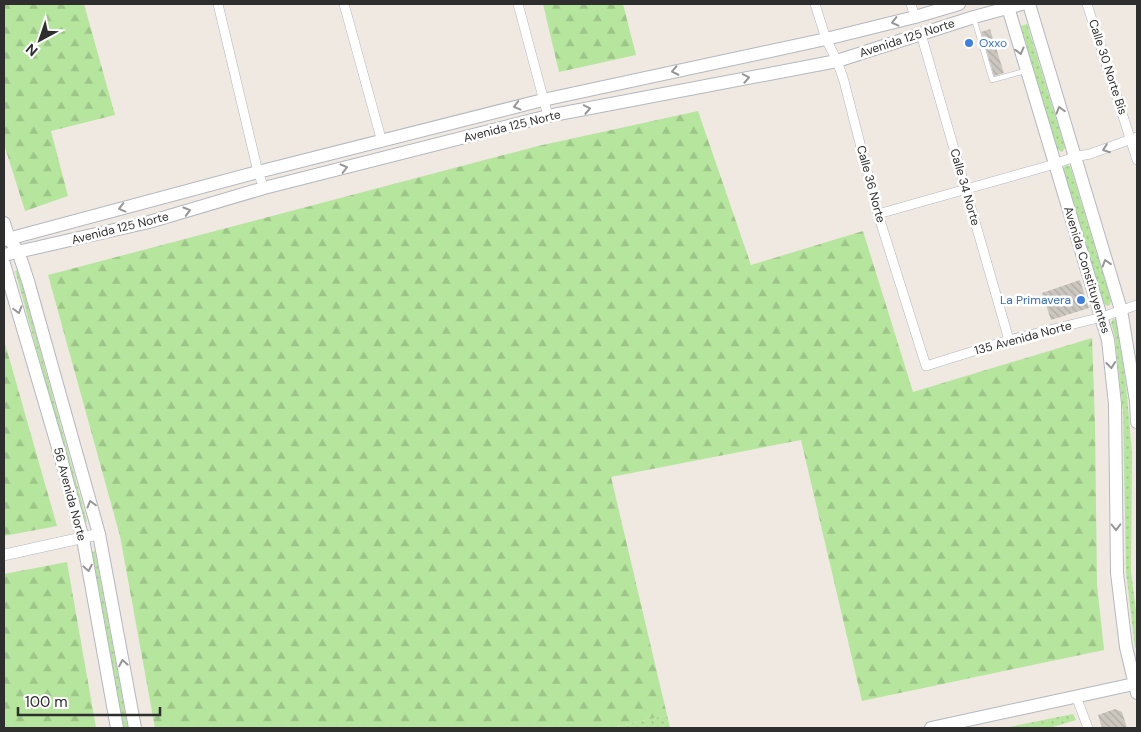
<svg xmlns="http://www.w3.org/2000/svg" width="1141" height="732" font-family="'DM Sans',sans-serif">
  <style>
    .green { fill: url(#green-dots) }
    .forest { fill: url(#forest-firs) }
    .building { fill: url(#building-back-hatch) }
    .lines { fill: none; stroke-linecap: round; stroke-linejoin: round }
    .service-casing { stroke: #b4b7c1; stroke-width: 5.5 }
    .minor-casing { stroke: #b4b7c1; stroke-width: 10 }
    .tertiary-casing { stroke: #b4b7c1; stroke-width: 12 }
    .secondary-casing { stroke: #b4b7c1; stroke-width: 14 }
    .service { stroke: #fff; stroke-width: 4.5 }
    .minor { stroke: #fff; stroke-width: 9 }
    .tertiary { stroke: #fff; stroke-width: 11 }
    .secondary { stroke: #fff; stroke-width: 12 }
    .oneway { stroke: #969696 }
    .shop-dot { fill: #3f7fe0; stroke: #fff; stroke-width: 2 }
    .labels { text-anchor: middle; stroke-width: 5; stroke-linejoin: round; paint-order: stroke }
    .street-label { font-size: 12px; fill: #2e2e2e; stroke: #fff }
    .shop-label { font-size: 12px; fill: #366cbe; stroke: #fff; text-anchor: start }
  </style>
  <defs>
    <pattern id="green-dots" width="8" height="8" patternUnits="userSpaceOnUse" patternTransform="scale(1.25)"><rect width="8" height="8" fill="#b6e59e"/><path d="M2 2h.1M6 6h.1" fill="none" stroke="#9dc588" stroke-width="1.8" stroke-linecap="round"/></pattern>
    <pattern id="forest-firs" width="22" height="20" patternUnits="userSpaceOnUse" patternTransform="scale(1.25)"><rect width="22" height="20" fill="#b6e59e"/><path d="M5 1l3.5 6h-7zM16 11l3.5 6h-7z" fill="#9dc588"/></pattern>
    <pattern id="building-back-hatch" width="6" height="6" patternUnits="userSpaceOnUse" patternTransform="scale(1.25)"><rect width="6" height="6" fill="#cbc7bf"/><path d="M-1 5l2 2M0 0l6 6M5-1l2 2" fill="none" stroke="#afaba4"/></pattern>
  </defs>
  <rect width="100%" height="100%" fill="#efe9e1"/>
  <!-- green -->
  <g class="green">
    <path d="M1027,24l38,124 -3,4 -5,-3 -36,-123z"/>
    <path d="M1066,165l4,1 41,134 -1,5 -3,1 -4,-3 -40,-134z"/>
    <path d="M18,270l69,251 -1,1 -2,-1 -67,-243 -2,-7z"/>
    <path d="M1113,319h3l10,66 6,67 -1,119 6,48v30l-2,-1 -9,-76 -3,-159 -8,-76 -4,-14z"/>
    <path d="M95,551l33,177h-4l-32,-176z"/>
    <path d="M1073,714l3,6 -26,8h-46z"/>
    <path d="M667,715l3,13h-58z"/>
  </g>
  <!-- forest -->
  <g class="forest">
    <path d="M4,4h80l31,111 -64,16 17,65 -43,15 -21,-67z"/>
    <path d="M543,4h80l13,51 -77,17z"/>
    <path d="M698,111l53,154 112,-34 50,161 179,-54 3,86 2,161 7,65 -242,51 -61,-261 -190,37 56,238 -55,13h-457l-35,-192 -72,-261 490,-129z"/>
    <path d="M4,340l53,186 -53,10z"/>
    <path d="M67,562l29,166h-92v-154z"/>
  </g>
  <!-- building -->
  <g class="building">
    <path d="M990,29l14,44 -10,3 -13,-44z"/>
    <path d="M1080,280l9,28 -38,12 -9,-27z"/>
    <path d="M1115,709l7,3 5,16h-25l-4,-13z"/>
  </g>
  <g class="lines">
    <defs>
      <path id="service" d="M974,19l18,61 33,-9"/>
      <g id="minor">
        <path d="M218,4l40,168 6,16"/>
        <path d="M344,4l38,138"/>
        <path d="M518,4l30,112"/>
        <path d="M815,4l11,35 11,22 7,20 34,133 48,152 83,-26 93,-23 35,-12"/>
        <path d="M911,4l4,13"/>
        <path d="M1087,4l50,156"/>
        <path d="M921,34l88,306"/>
        <path d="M878,214l177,-50 19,-7 16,-3 47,-17"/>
        <path d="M1076,696l12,32"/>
      </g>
      <path id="tertiary" d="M4,555l95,-21"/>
      <g id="secondary">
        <path d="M1007,4l101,336 7,64 2,169 9,74 11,46"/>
        <path d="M1029,4l92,306 15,91 1,21"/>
        <path d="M4,223l5,16 9,12 10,30 71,253 36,194"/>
        <path d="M4,240l254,-68 285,-72 283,-61 89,-22 44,-13"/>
        <path d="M4,255l145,-33 115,-34 284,-72 289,-55 137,-44 48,-13"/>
        <path d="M4,264l53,180 26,95 34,189"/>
        <path d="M931,728l203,-44 3,-3"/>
      </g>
    </defs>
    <!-- service casing -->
    <use href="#service" class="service-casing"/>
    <!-- minor casing -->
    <use href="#minor" class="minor-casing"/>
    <!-- tertiary casing -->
    <use href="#tertiary" class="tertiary-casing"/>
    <!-- secondary casing -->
    <use href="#secondary" class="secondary-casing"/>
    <!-- service -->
    <use href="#service" class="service"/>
    <!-- minor -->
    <use href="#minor" class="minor"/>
    <!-- tertiary -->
    <use href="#tertiary" class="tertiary"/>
    <!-- secondary -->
    <use href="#secondary" class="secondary"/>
  </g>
  <!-- one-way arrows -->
  <defs><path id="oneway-chevron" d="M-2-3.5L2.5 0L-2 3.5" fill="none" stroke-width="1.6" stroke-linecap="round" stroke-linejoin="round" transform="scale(1.25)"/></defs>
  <g class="oneway">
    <use href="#oneway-chevron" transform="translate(895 22) rotate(166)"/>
    <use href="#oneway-chevron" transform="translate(1020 51) rotate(75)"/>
    <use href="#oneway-chevron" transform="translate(675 71) rotate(168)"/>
    <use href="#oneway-chevron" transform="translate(746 78) rotate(-11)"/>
    <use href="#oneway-chevron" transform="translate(517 106) rotate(165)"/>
    <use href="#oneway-chevron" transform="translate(587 109) rotate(-11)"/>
    <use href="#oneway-chevron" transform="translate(1060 110) rotate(-106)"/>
    <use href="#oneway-chevron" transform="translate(1106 149) rotate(160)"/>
    <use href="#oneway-chevron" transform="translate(344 168) rotate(-14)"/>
    <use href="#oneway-chevron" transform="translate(122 208) rotate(165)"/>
    <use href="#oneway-chevron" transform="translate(187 211) rotate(-16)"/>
    <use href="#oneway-chevron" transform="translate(1106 263) rotate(-107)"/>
    <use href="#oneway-chevron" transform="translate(18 310) rotate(74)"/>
    <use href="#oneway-chevron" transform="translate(1111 365) rotate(84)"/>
    <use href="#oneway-chevron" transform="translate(91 504) rotate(-105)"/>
    <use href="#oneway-chevron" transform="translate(1116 527) rotate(89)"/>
    <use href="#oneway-chevron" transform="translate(88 568) rotate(80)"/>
    <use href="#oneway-chevron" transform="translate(123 663) rotate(-100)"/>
  </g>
  <!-- markers -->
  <g class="shop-dot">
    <circle cx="969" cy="43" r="5"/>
    <circle cx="1081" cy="300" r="5"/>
  </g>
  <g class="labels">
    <!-- street labels -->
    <g class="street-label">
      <text transform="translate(907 38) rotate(-18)" y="4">Avenida 125 Norte</text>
      <text transform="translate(1108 67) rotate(72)" y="4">Calle 30 Norte Bis</text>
      <text transform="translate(512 126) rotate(-14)" y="4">Avenida 125 Norte</text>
      <text transform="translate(871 184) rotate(75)" y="4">Calle 36 Norte</text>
      <text transform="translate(965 187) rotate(74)" y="4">Calle 34 Norte</text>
      <text transform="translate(120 228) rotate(-14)" y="4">Avenida 125 Norte</text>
      <text transform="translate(1087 270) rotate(73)" y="4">Avenida Constituyentes</text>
      <text transform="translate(1023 338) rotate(-15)" y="4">135 Avenida Norte</text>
      <text transform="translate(70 494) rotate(75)" y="4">56 Avenida Norte</text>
    </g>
    <!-- shop labels -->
    <g class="shop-label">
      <text x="979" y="47">Oxxo</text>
      <text x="1071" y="304" text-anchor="end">La Primavera</text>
    </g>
  </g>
  <!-- border -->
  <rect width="1141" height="732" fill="none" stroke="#2e2e2e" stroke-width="10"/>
  <!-- north arrow -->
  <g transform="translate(40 40) rotate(220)" stroke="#ffffff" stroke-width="4" paint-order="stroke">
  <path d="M0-4L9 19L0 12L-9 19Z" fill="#2e2e2e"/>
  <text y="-8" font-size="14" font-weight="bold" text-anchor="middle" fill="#2e2e2e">N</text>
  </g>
  <!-- scale -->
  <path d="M18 707v8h142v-8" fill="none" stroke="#2e2e2e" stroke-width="2.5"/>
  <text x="25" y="707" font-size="15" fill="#2e2e2e" stroke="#ffffff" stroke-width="4" paint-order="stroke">100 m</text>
</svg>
